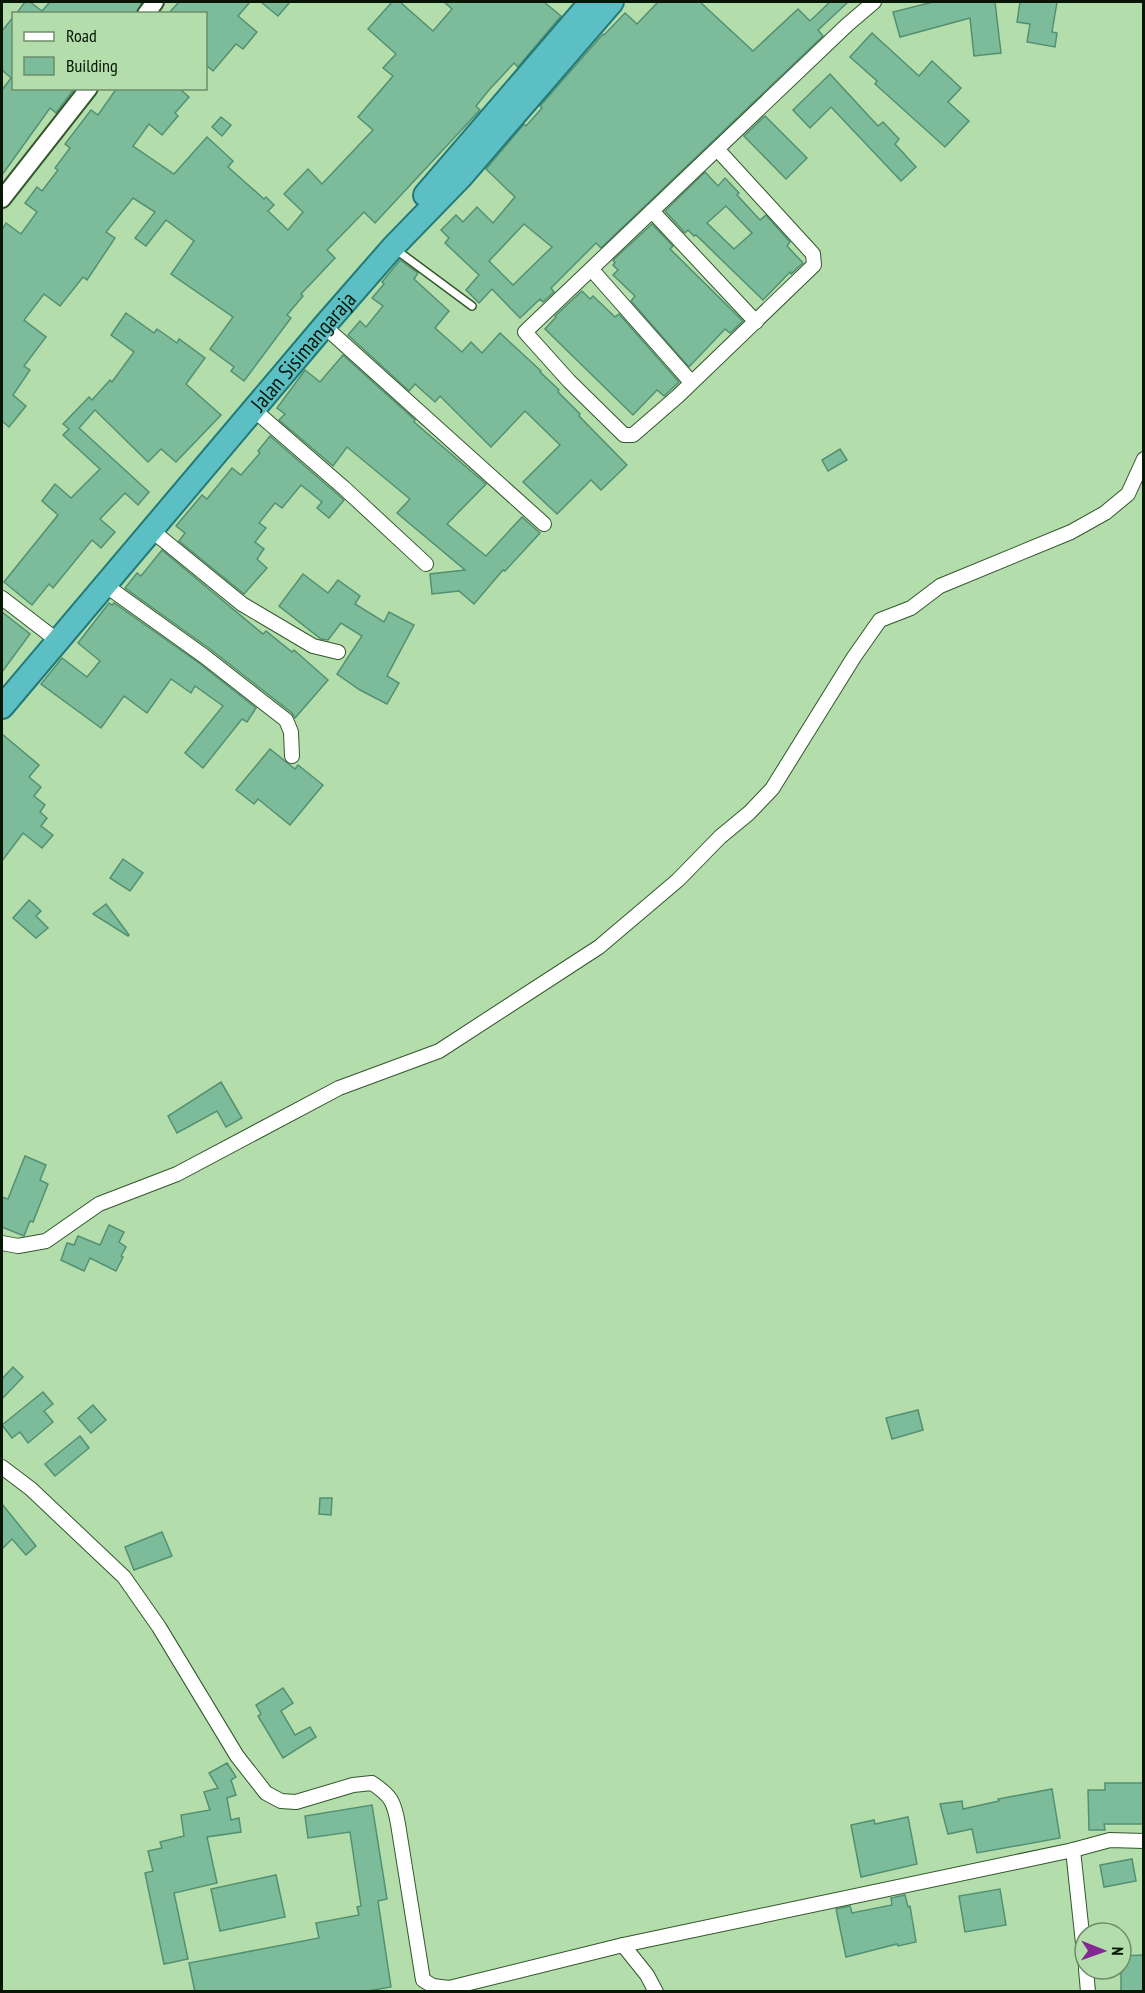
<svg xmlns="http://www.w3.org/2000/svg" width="1145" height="1993" font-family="'PT Sans Narrow',sans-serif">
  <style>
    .building { fill: #7dbc9b; stroke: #529071; stroke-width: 1.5; fill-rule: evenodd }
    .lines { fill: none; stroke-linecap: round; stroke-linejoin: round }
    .service-casing { stroke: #32572b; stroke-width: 10 }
    .minor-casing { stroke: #32572b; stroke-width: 16 }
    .tertiary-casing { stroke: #32572b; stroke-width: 20 }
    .trunk-casing { stroke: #237978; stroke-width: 26 }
    .service { stroke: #fff; stroke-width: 7 }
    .minor { stroke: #fff; stroke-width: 14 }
    .tertiary { stroke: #fff; stroke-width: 16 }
    .trunk { stroke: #5bbfc4; stroke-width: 22 }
    .labels { text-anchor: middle; stroke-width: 4.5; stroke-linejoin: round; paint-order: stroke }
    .street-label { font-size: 22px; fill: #071605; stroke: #b3ddab }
  </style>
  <rect width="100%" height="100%" fill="#b3ddab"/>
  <!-- building -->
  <g class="building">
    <path d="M25,2h5l12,9 8,-9h92l-6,12h-120z"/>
    <path d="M179,2h71l-12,14 19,16 -14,17 -7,-5 -23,27 -7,-6v-51h-38z"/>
    <path d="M261,2h29l-12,14z"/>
    <path d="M392,2h8l33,29 19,-22 -8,-7h100l17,14 -43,51 -4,-4 -25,27 -13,16 4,4 -105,113 -11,-11 -37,38 8,8 -34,36 2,2 -16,19 4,3 -47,63 -13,-10 3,-4 -24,-18 23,-32 -62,-43 23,-33 -28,-21 -20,26 -11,-8 20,-26 -22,-14 -27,34 9,6 -28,42 -4,-3 -23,29 -16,-12 -20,26 22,17 -22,29 6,4 -17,25 13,11 -17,21 -7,-6v-191l4,-7 15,11 16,-22 -12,-9 12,-16 5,4 16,-21 -3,-2 15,-20 -5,-4 26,-34 7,5 19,-27h62l10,9 -14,16 3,3 -16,19 -13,-11 -16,22 41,28 33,-37 26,24 -5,6 36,32 2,-2 8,8 -6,6 20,19 15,-18 -19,-18 24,-25 14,15 51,-54 -15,-13 35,-41 -10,-8 13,-14 -28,-25z"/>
    <path d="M658,2h42l53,49 45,-42 12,12 20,-19h18l-30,28 5,6 -222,212 -5,-5 -45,45 3,4 -11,10 -3,-3 -20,19 -28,-29 -13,14 -13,-13 13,-15 -34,-32 4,-5 -8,-8 15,-15 7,7 14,-15 16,16 22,-26 -29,-28 38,-45 2,2 16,-18 -2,-2 63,-72 1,1 21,-22 12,11zM524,224l28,23 -39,38 -24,-24z"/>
    <path d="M933,2h62l6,51 -27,3 -4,-38 -70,19 -7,-25z"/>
    <path d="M1020,2h37l-5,30 5,1 -2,14 -28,-5 3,-18 -13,-2z"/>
    <path d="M14,16v72h61l-19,25 -6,-5 -48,67v-85l9,-12 -9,-8v-39z"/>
    <path d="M872,33l47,43 13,-15 29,27 -13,14 21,19 -24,26 -70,-63 2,-3 -27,-24z"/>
    <path d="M830,74l48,52 5,-4 16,17 -4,5 21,23 -15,14 -70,-74 -21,21 -17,-18z"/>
    <path d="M765,116l42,42 -21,21 -42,-43z"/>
    <path d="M221,117l10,8 -9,11 -10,-9z"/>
    <path d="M705,172l13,14 7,-8 14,15 -2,2 23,25 6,-5 24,27 -3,4 16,17 -12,11 -1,-2 -27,28 -67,-65 -2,1 -6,-6 -3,3 -20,-22zM726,206l26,27 -18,16 -27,-26z"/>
    <path d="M652,224l21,22 -3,3 73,72 -13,12 -5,-4 -36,38 -58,-66 4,-5 -22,-21 5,-5 -5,-5 2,-2 -2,-3z"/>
    <path d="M400,260l18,13 -4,6 35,32 -14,17 27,24 9,-10 11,11 18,-20 41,38 -1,1 19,18 -1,2 22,22 -1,2 48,49 -26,25 -10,-10 -34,34 -34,-32 37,-37 -35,-34 -34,36 -51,-51 -5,6 -20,-18 -6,7 -61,-56 12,-14 6,6 17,-21 -11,-8 12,-14 -2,-2z"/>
    <path d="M582,291l8,8 3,-3 22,21 4,-3 60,68 -15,14 -7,-6 -24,25 -88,-86 11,-12 -1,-1z"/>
    <path d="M126,313l28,20 3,-4 20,14 2,-4 26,19 -19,26 35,31 -45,47 -15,-13 -13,13 -53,-52 -16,18 70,64 -11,13 -13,-12 -25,26 15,13 -14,16 -9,-8 -39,48 -4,-4 -17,21 -28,-23 54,-67 -16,-14 13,-17 16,14 29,-29 -37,-34 6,-6 -6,-5 26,-27 3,3 18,-20 2,2 22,-30 -23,-17z"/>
    <path d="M343,355l72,65 -1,2 72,62 -39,40 39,32 36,-39 18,16 -35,38 -2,-1 -29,34 -15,-13 -27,3 -2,-20 35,-4 -68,-57 13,-14 -63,-52 -14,19 -54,-46 6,-6 -8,-6 28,-38 15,12z"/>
    <path d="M270,436l74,64 -15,18 -12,-10 5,-6 -21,-17 -19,23 -7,-5 -16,20 7,5 -11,14 9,7 -7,10 10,9 -23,26 -65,-53 6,-8 -9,-7 26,-31 5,4 25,-31 9,7 19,-22 -2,-2z"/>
    <path d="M840,449l7,11 -19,11 -6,-11z"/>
    <path d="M162,550l101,84 3,-3 26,21 2,-2 34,30 -33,38 -3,-5 -82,-64 -85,-61 12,-15 4,3z"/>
    <path d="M303,574l25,19 10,-13 22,16 -5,8 29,18 5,-10 25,13 -27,51 12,7 -12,21 -27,-14 -23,-16 25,-38 -21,-13 -13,17 -7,-1 -42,-33z"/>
    <path d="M109,603l3,2 2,-2 85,60 57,45 -9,14 -5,-3 -39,49 -18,-15 38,-47 -28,-20 -4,7 -20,-14 -24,34 -23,-17 -23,32 -60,-44 21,-26 25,19 13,-16 -22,-18z"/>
    <path d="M2,612l28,22 -28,38z"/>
    <path d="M2,734l37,31 -10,12 12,10 -7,9 11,9 -5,7 7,6 -6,8 12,9 -11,13 -19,-15 -21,28z"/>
    <path d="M270,749l25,20 3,-4 25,20 -33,40 -32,-26 -4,5 -18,-14z"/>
    <path d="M123,859l20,14 -13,18 -20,-13z"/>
    <path d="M29,900l12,11 -5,5 12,12 -12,10 -23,-20z"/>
    <path d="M106,904l23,31 -1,1 -35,-22z"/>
    <path d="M221,1082l21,36 -16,9 -9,-16 -40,22 -9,-17z"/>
    <path d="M25,1156l21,9 -6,15 8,4 -15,38 -3,-1 -6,15 -22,-9v-30l6,2z"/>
    <path d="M109,1225l15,7 -5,10 7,5 -5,9 2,1 -7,14 -26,-13 -6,13 -23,-11 6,-17 7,2 4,-9 22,9z"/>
    <path d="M13,1367l10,10 -21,22v-20z"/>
    <path d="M43,1392l10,12 -9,7 9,11 -25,21 -8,-11 -8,6 -10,-13z"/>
    <path d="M93,1405l13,15 -15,13 -13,-15z"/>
    <path d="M918,1410l5,20 -31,9 -6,-21z"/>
    <path d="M80,1436l9,12 -34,28 -10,-12z"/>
    <path d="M320,1498h12l-1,17 -12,-1z"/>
    <path d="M2,1504l34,42 -10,9 -14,-16 -10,10z"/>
    <path d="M162,1532l10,24 -38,14 -9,-23z"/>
    <path d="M283,1688l10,15 -12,8 14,24 15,-8 6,10 -33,21 -25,-42 3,-2 -5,-9z"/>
    <path d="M227,1763l9,14 -5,3 5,15 -9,3 4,22 8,-2 2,14 -34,5 10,46 -43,10 14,66 -24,5 -19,-91 8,-2 -5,-20 14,-3 -2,-6 24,-6 -3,-21 29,-5 -6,-18 14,-4 -9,-15z"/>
    <path d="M1105,1783h38v41h-39l1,6h-16l-1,-40h17z"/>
    <path d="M1052,1789l8,49 -83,15 -5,-24 -24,5 -8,-30 22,-3 1,8 36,-8 -1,-2z"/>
    <path d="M372,1805l15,94 -9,2 13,86 -29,5h-167l-6,-29 130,-25 -3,-15 43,-8 -2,-8 4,-1 -11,-74 -42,6 -3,-22z"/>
    <path d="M908,1817l9,47 -56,13 -10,-52 23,-5 1,4z"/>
    <path d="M1132,1859l4,22 -32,6 -4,-22z"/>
    <path d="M276,1875l9,42 -65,14 -9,-42z"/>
    <path d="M1000,1889l6,36 -41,7 -6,-36z"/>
    <path d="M905,1895l3,12 2,-1 6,36 -18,4 -1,-2 -51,13 -10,-48 14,-3 2,7 40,-8 -1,-7z"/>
    <path d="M1143,1955v37h-22v-36z"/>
  </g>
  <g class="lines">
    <defs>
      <path id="service" d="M395,249l77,57"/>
      <g id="minor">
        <path d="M717,149l96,105 1,11 -136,131 -45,39h-9l-55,-54 -44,-49 322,-307 27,-23"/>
        <path d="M652,211l104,111"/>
        <path d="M592,270l99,112"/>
        <path d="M324,326l220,198"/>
        <path d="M253,409l91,79 82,76"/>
        <path d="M150,529l92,75 71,42 25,6"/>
        <path d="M105,585l99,71 82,64 5,12 1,24"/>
        <path d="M2,598l56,43"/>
        <path d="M2,1243l16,3 28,-5 53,-37 78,-30 162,-86 100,-37 160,-104 79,-67 42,-43 29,-24 23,-24 82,-132 26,-37 31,-12 29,-22 131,-54 34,-19 23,-19 16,-35"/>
        <path d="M2,1467l29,22 93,88 35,50 78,129 29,37 15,8 15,1 57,-17 19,-2c19,13 22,18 26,41l25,156 10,6 16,2 174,-43 24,30 9,17"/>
        <path d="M1073,1850l12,112"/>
        <path d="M623,1945l450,-95 37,-10 34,1"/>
        <path d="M1086,1969l2,23"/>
      </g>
      <g id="tertiary">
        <path d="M146,14l9,-12"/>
        <path d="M2,199l87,-111"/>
      </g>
      <g id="trunk">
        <path d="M425,195l166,-193"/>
        <path id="s1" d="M2,707l322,-381 69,-79 68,-70 151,-175"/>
      </g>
    </defs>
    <!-- service casing -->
    <use href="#service" class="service-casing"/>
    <!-- minor casing -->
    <use href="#minor" class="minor-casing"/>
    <!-- tertiary casing -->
    <use href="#tertiary" class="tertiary-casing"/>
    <!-- trunk casing -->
    <use href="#trunk" class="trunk-casing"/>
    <!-- service -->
    <use href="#service" class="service"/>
    <!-- minor -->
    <use href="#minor" class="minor"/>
    <!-- tertiary -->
    <use href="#tertiary" class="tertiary"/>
    <!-- trunk -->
    <use href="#trunk" class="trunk"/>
  </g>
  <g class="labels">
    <!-- street labels -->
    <g class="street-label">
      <text dy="8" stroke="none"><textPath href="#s1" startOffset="466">Jalan Sisimangaraja</textPath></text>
    </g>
  </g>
  <!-- border -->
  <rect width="1145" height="1993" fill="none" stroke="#071605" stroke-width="6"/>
  <!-- legend -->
  <rect x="12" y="12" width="195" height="78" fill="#b3ddab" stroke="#6e8d69" stroke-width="1.5"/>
  <rect x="24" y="32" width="30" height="9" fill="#ffffff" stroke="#6e8d69" stroke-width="1.5"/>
  <text x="66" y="42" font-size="18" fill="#071605">Road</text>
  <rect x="24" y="57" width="30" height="18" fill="#7dbc9b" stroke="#6e8d69" stroke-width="1.5"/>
  <text x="66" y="72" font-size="18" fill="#071605">Building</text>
  <!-- north arrow -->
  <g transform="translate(1103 1951) rotate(91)"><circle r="28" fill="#b3ddab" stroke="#6e8d69" stroke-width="1.5"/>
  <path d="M0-4.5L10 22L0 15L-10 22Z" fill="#832894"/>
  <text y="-9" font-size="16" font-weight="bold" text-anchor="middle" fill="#071605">N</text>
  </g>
</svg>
